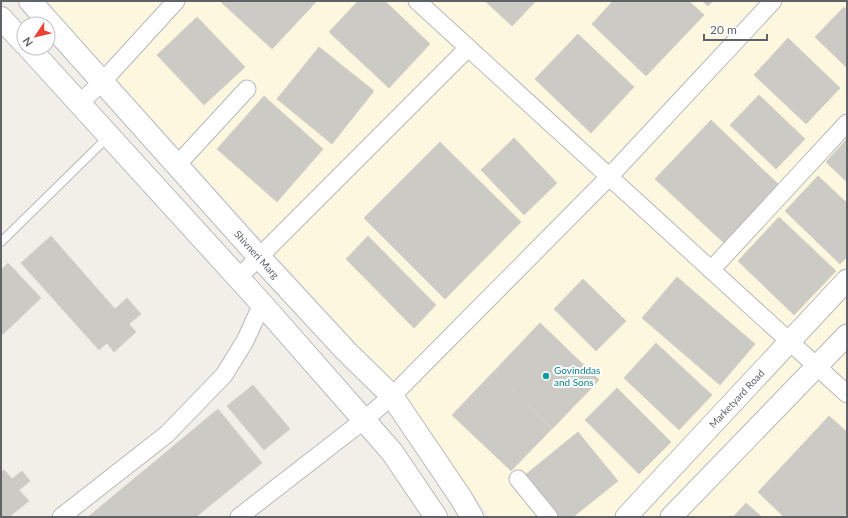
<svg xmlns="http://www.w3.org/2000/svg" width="848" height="518" font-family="Lato,sans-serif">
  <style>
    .commercial { fill: #fef7e0 }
    .building { fill: #cccac5; stroke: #d6d1c6 }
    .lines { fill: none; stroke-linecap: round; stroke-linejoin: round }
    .service-casing { stroke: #b5b8bc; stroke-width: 10 }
    .minor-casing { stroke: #b5b8bc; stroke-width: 19 }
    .tertiary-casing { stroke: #b5b8bc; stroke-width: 23 }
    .secondary-casing { stroke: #b6babf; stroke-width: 24 }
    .service { stroke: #fff; stroke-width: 8 }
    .minor { stroke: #fff; stroke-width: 17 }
    .tertiary { stroke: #fff; stroke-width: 21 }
    .secondary { stroke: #fff; stroke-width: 22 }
    .culture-dot { fill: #0f9aa8; stroke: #fff; stroke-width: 1.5 }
    .labels { text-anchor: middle; stroke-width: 4; stroke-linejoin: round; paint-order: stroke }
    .street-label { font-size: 10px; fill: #5f6368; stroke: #fff }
    .culture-label { font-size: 10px; fill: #0d838f; stroke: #fff; text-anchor: start }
  </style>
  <rect width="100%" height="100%" fill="#f1efe8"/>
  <!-- commercial -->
  <path class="commercial" d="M46,1h801v516h-357l-123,-161z"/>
  <!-- building -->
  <g class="building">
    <path d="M223,1h94l-45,48 -50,-46z"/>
    <path d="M358,1h27l45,43 -41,44 -60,-56z"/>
    <path d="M485,1h51l-24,25z"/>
    <path d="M613,1h76l15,14 -58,61 -54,-52z"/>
    <path d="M702,1h11l-5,5z"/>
    <path d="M844,7l3,3v58l-32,-31z"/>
    <path d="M197,17l48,50 -41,38 -47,-50z"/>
    <path d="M578,34l56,53 -43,46 -56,-54z"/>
    <path d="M788,38l52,50 -34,36 -52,-49z"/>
    <path d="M319,47l55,44 -42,53 -55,-45z"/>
    <path d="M759,95l46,44 -29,30 -46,-44z"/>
    <path d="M264,96l59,53 -46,53 -60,-53z"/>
    <path d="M711,120l68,65 -55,58 -69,-64z"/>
    <path d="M514,138l43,45 -33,32 -43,-45z"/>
    <path d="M847,139v43l-21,-20z"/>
    <path d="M440,142l81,80 -76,77 -81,-81z"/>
    <path d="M818,176l29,27v54l-7,7 -55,-53z"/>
    <path d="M779,217l57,54 -42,44 -56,-54z"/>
    <path d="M51,236l64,73 12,-11 14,16 -12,10 7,8 -22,20 -7,-9 -8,7 -78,-87z"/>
    <path d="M368,236l68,69 -22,23 -68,-69z"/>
    <path d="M8,263l33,35 -40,38v-66z"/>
    <path d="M677,277l78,67 -35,41 -78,-67z"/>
    <path d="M583,279l43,42 -30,30 -42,-42z"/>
    <path d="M540,323l59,57 -88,91 -59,-56z"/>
    <path d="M540,323l59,57 -47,49 -58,-57z"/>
    <path d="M656,343l56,52 -33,35 -55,-52z"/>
    <path d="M253,385l37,44 -26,21 -37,-44z"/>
    <path d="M617,388l54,54 -32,32 -54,-54z"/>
    <path d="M218,409l44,54 -66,54h-108z"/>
    <path d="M829,416l18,16v81l-4,4h-59l-26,-25z"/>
    <path d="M578,432l40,49 -45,36h-15l-33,-42z"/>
    <path d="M4,470l8,9 10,-8 8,10 -11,9 10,11 -20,16h-8v-45z"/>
    <path d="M746,503l16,14h-29z"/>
  </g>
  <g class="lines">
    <defs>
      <path id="service" d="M1,242l108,-106"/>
      <g id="minor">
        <path d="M417,1l430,393"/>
        <path d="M80,103l22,-21 74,-81"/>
        <path d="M177,165l70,-76"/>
        <path d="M711,270l136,-147"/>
        <path d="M238,278l230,-230"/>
        <path d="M518,479l31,38"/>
        <path d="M61,517l106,-83 57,-59 21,-34 17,-37"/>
        <path d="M239,517l125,-97 28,-24 217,-219 164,-176"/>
      </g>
      <g id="tertiary">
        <path id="s1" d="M626,517l221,-237"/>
        <path d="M671,517l176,-182"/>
      </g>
      <g id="secondary">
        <path id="s2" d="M30,1l229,256 87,94 46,45 69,102 11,19"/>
        <path d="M1,18l23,25"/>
        <path d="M29,48l233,256 130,148 44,65"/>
      </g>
    </defs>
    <!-- service casing -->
    <use href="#service" class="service-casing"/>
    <!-- minor casing -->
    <use href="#minor" class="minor-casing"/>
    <!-- tertiary casing -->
    <use href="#tertiary" class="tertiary-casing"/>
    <!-- secondary casing -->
    <use href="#secondary" class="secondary-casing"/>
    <!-- service -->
    <use href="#service" class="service"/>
    <!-- minor -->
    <use href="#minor" class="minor"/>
    <!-- tertiary -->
    <use href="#tertiary" class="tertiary"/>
    <!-- secondary -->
    <use href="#secondary" class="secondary"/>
  </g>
  <!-- markers -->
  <circle class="culture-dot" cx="546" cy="376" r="4"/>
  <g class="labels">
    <!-- street labels -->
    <g class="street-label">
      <text dy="4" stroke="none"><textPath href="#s2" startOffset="340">Shivneri Marg</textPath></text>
      <text dy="4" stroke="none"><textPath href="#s1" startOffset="162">Marketyard Road</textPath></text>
    </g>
    <!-- culture labels -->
    <g class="culture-label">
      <text x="554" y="374">Govinddas<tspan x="554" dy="12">and Sons</tspan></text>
    </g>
  </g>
  <!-- border -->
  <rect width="848" height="518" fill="none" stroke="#5f6368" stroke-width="4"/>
  <!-- north arrow -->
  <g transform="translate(36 36) rotate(235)"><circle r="19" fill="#ffffff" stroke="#bfc1c3"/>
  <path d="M0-3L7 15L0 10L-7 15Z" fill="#ea4335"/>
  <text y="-6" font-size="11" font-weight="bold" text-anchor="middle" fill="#5f6368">N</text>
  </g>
  <!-- scale -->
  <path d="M704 34v6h63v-6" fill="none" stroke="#5f6368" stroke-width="2"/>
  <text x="710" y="34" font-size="12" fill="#5f6368" stroke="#ffffff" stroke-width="3" paint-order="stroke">20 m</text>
</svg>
